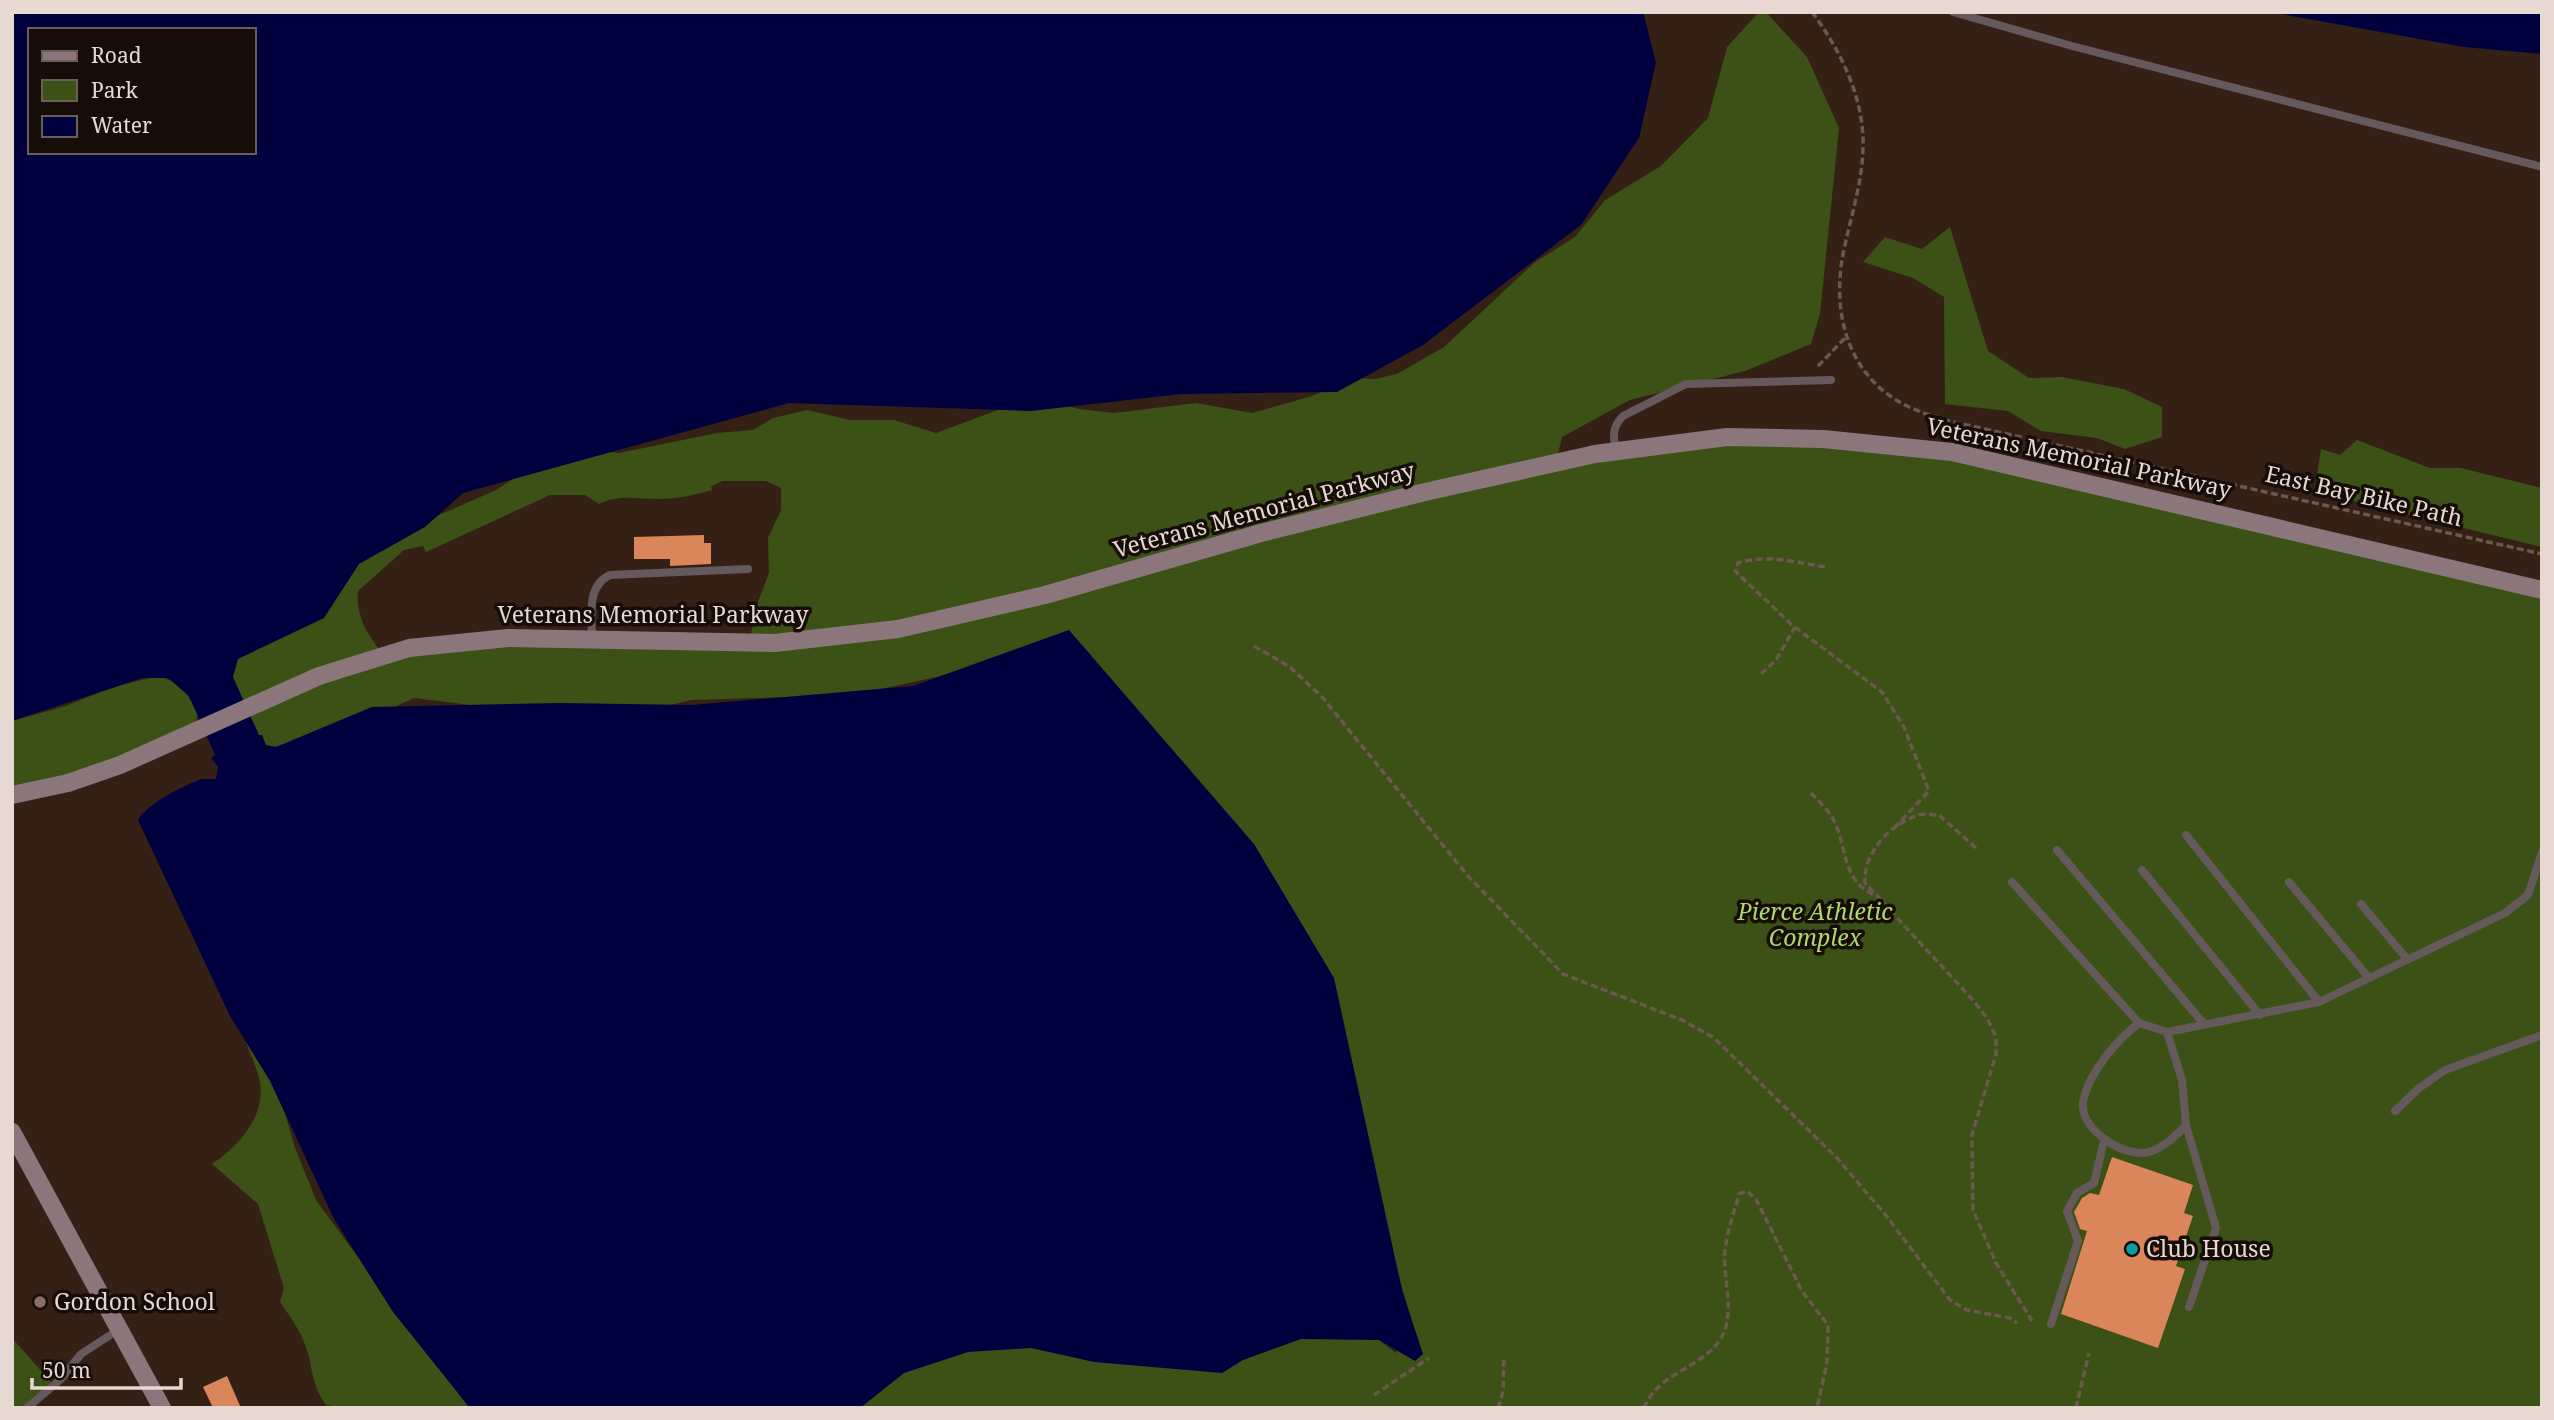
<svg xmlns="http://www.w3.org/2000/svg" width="2554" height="1420" font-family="'Noto Serif',serif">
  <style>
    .green { fill: #3c5116; fill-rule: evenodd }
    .water { fill: #00003f; fill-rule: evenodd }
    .building { fill: #da855a }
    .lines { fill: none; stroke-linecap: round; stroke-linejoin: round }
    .path { stroke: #6b584e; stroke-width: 3.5; stroke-dasharray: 7 3.5; stroke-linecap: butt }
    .service { stroke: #66595c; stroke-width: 8 }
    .secondary { stroke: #8b767b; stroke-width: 18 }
    .culture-dot { fill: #0f9aa8; stroke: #160c08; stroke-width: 2.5 }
    .education-dot { fill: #8d6e63; stroke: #160c08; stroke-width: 2.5 }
    .labels { text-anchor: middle; stroke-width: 7; stroke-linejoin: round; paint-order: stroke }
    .street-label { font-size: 23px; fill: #e7d8d1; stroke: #160c08 }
    .park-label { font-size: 23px; font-style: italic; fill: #aed969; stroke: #160c08 }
    .poi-label { font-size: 23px; fill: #e7d8d1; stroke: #160c08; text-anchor: start }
  </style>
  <rect width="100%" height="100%" fill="#352015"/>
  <!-- green -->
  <g class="green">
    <path d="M1759,12h7l41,45 32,71 -19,186 -9,30 -66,27 -115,29 -68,37 -7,29 178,-26 186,10 623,140v818h-1693l85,-59 343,-22 102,13 17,13 17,-29c-32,-98 -45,-201 -72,-300l-368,-355 -120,26 -162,5 -44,11 -137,-1 -96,-12 -60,27 -50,17 -33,5 -11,-3 -41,-81 129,-108 148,-65 33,-21 59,-19 31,3 98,-20 36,-3 20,-12 34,-8 43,10h44l42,13 78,-29 35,-3 30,8 35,4 82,-10 56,10 60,-17 40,-18 22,1 23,-5 47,-27 90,-84 41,-26 30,-37 56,-34 47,-48 19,-71zM722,481h44l15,7v22l-13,28 1,35 -11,29 -9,40 -335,4 -33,6c-15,-21 -25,-35 -23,-61l46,-41 19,-4 3,6 124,-57h35l14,9c19,-10 38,-5 59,-5 19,0 37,-4 54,-9l-1,-3z"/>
    <path d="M1950,227l38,124 41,27 33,-1 62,12 38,18v30l-37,12 -28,-11 -56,-7 -33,-20 -63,-7 -1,-107 -31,-19 -50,-16 22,-25 37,12z"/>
    <path d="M2357,440l73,28h31l81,20v59l-186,-45 -40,-21 5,-32 19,6z"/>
    <path d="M156,677c23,2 32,17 42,37l-4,13 -133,53 -49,9v-68l54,-15 49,-20z"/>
    <path d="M246,1041l32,48 17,59 21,52 153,208h-121l-22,-3c-12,-17 -13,-29 -17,-48 -5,-21 -17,-38 -29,-55l4,-14 -26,-84 -46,-40c25,-16 54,-48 48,-81 -2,-14 -10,-28 -14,-42z"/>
    <path d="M12,1338l39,44c-6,12 -25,26 -39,26z"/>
  </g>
  <!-- water -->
  <g class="water">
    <path d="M12,12h1631l13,50 -17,76 -58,87 -158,120 -86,47 -156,2 -150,17 -242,-8 -326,90 -38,34 -66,37 -35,54 -86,41 -5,18 26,58h3l4,10 10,2 96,-40 189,-4 130,2 222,-19 156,-56 185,214 80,134 68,312 21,64 -8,7 -36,-21 -78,-1 -58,21 -21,13 -128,-11 -63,-14 -63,4 -64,21 -44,35h-390l-77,-96 -59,-93 -64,-138 -40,-65 -92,-196c9,-16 43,-33 61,-40 5,-2 11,0 17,-1l2,-12 -7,-9 4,-3 -26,-59 -21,-18h-25l-131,43zM30,30h224v122h-224z"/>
    <path d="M2270,12h272v42l-78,-7z"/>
  </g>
  <!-- building -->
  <g class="building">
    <path d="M704,535v8h7v21l-41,2v-7h-36v-22z"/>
    <path d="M2112,1157l81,28 -9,28 9,3 -17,50 9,3 -27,79 -97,-34 26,-83 -7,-2 -6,-17 8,-14 8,-5 9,2z"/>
    <path d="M227,1376l14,32h-28l-10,-21z"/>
  </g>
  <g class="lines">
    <!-- path -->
    <g class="path">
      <path d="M1812,12c27,36 50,82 51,127 1,40 -12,76 -20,115 -11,59 4,121 62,151 22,11 47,17 71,22l566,127"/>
      <path d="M1818,366l27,-28"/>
      <path d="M1825,567c-29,-5 -59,-13 -87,-4l-3,8 57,54 90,67 22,35 25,64 -34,36"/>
      <path d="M1254,646l36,21 32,30 146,179 95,98 119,46 31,17 123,120 48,56 66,87 17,10 43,8 7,5"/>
      <path d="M1761,674l15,-14 19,-33"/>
      <path d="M1811,793c8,8 17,17 22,26 15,28 8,61 41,76"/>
      <path d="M1976,848l-37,-33c-7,0 -17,-2 -23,1 -27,9 -53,38 -51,67l107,116 15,19 9,19v17l-24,81 1,75 23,53 36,58"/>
      <path d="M1374,1395l55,-37"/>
      <path d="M1498,1408l5,-16 1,-33"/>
      <path d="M1644,1408c14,-34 51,-38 72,-63 23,-26 6,-63 9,-94 2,-20 9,-38 14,-57l8,-3 9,8 46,92 26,34 -1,38 -10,45"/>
      <path d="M2076,1408l13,-55"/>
    </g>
    <!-- service -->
    <g class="service">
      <path d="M1953,12l119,34 470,121"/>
      <path d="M1616,451c-3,-15 -4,-24 7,-35l63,-32 145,-4"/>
      <path d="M592,639c0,-23 -6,-53 18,-64l138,-6"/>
      <path d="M2186,835l133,167"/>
      <path d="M2057,850l147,174"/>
      <path d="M2142,870l118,145"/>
      <path d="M2012,882l127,141 28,9 152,-30 186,-89 23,-18 14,-43"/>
      <path d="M2289,882l80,96"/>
      <path d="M2361,904l46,55"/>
      <path d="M2139,1023c-22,17 -50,49 -56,78 -5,29 45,60 69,50 14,-5 25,-16 34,-26l-4,-45 -15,-48"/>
      <path d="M2395,1111l24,-23 26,-18 97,-35"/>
      <path d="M2186,1125l30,103 -27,79"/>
      <path d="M2051,1324l27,-83 -11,-30 10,-18 17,-10 10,-42"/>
      <path d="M27,1408l34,-29 20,-25 37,-24"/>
    </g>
    <!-- secondary -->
    <g class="secondary">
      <path d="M12,795l56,-12 52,-18 199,-89 90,-28 99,-10 267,5 123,-14 147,-34 216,-62 164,-41 170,-38 132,-17 96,2 129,13 590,138"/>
      <path d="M12,1132l150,276"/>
    </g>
  </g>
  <!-- markers -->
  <circle class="culture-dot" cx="2132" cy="1249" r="7"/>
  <circle class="education-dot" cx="40" cy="1302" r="7"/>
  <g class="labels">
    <!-- street labels -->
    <g class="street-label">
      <text transform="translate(2079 458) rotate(12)" y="8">Veterans Memorial Parkway</text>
      <text transform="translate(2364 496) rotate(13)" y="8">East Bay Bike Path</text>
      <text transform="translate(1264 510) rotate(-15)" y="8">Veterans Memorial Parkway</text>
      <text x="653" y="623">Veterans Memorial Parkway</text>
    </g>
    <!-- park labels -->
    <g class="park-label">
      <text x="1815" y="920">Pierce Athletic<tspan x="1815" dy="26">Complex</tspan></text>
    </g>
    <!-- poi labels -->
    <g class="poi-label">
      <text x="2146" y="1257">Club House</text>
      <text x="54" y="1310">Gordon School</text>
    </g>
  </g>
  <!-- border -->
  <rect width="2554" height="1420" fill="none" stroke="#e7d8d1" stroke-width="28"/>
  <!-- legend -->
  <rect x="28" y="28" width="228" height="126" fill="#160c08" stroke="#6a5e58" stroke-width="2"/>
  <rect x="42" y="51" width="35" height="10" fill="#8b767b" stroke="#6a5e58" stroke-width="2"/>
  <text x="91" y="63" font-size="21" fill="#e7d8d1">Road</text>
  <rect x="42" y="80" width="35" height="21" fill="#3c5116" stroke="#6a5e58" stroke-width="2"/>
  <text x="91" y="98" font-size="21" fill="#e7d8d1">Park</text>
  <rect x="42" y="116" width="35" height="21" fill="#00003f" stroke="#6a5e58" stroke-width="2"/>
  <text x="91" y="133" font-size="21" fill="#e7d8d1">Water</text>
  <!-- scale -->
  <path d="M32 1378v10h149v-10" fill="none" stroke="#e7d8d1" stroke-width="3.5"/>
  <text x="42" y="1378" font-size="21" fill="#e7d8d1" stroke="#160c08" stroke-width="5" paint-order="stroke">50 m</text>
</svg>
